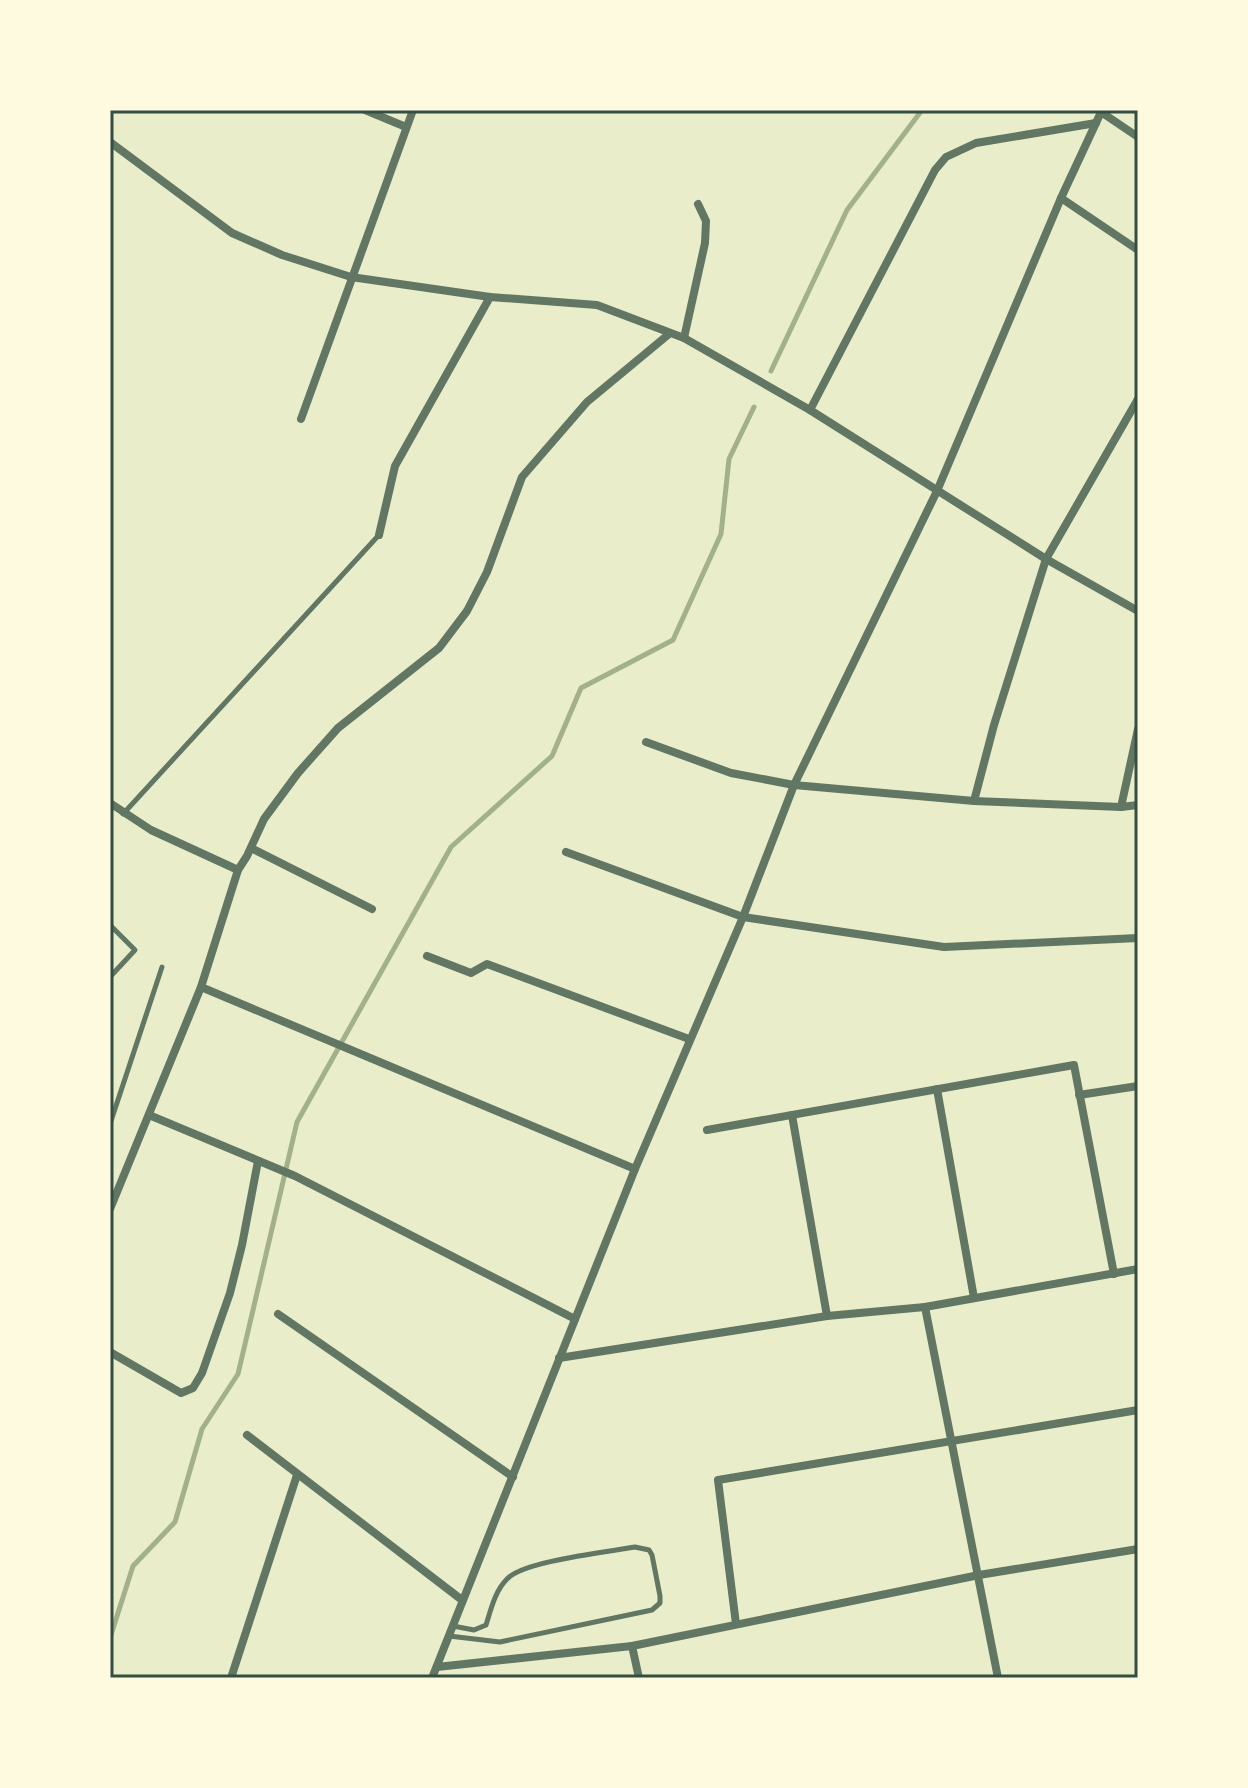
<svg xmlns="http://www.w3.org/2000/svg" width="1248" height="1788" font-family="'Fira Sans',sans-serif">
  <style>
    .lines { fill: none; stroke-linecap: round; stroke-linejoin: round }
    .stream { stroke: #a3b18a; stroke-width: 5 }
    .service { stroke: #617663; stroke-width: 5 }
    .minor { stroke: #617663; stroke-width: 8 }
    .neatline { fill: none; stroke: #344e41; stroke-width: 3 }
  </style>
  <rect width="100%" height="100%" fill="#e9edc9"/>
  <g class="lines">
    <!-- stream -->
    <g class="stream">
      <path d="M771,371l76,-161 75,-100"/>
      <path d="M110,1638l23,-72 42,-44 27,-93 36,-55 59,-252 154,-275 101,-91 29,-68 92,-48 48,-106 8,-75 25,-52"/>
    </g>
    <!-- service -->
    <g class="service">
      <path d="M123,814l255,-278"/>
      <path d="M110,925l25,25 -25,27"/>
      <path d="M110,1124l52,-157"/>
      <path d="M449,1636l51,6 152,-32 8,-7v-7l-8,-41 -3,-5 -14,-3c-27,5 -112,14 -128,32 -12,12 -16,30 -21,46l-12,5 -21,-4"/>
    </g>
    <!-- minor -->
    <g class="minor">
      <path d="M365,110l41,17"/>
      <path d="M1101,112l37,25"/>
      <path d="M110,142l122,91 50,22 69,22 139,20 107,8 87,33 126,72 236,149 92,52"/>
      <path d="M1061,198l77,52"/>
      <path d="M684,338l21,-95 1,-22 -8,-17"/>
      <path d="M810,410l125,-240 11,-13 30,-14 120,-20"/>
      <path d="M301,419l112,-309"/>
      <path d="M379,535l16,-69 95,-169"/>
      <path d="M646,742l85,31 63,12 180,16 147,6 17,-2"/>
      <path d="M974,801l20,-76 52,-166 92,-160"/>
      <path d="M110,803l41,27 87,40"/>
      <path d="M1121,807l17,-78"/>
      <path d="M251,848l121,61"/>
      <path d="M566,852l177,65 201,30 194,-9"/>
      <path d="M427,956l44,17 16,-9 202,75"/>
      <path d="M201,987l434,182"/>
      <path d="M937,1089l37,209"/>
      <path d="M1079,1095l59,-9"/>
      <path d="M149,1115l146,61 280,143"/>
      <path d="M792,1115l35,201"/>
      <path d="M707,1130l367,-65 40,209"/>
      <path d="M110,1209l91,-222 37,-117 9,-14 17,-37 34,-46 40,-45 101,-80 28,-37 20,-39 35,-95 65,-75 82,-68"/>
      <path d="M925,1307l73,371"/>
      <path d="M278,1314l235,163"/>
      <path d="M110,1352l71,41 12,-5 9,-15 28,-80 12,-48 16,-84"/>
      <path d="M559,1358l268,-42 98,-9 213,-38"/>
      <path d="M247,1435l215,165"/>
      <path d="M736,1624l-18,-144 420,-70"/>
      <path d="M632,1646l7,32"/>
      <path d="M437,1667l195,-21 347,-71 159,-26"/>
      <path d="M231,1678l66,-203"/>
      <path d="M432,1678l203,-509 108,-252 51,-132 143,-294 124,-293 41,-88"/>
    </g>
  </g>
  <!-- border -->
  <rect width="1248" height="1788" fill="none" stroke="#fefae0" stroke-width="224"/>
  <rect x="112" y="112" width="1024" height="1564" class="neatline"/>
</svg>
